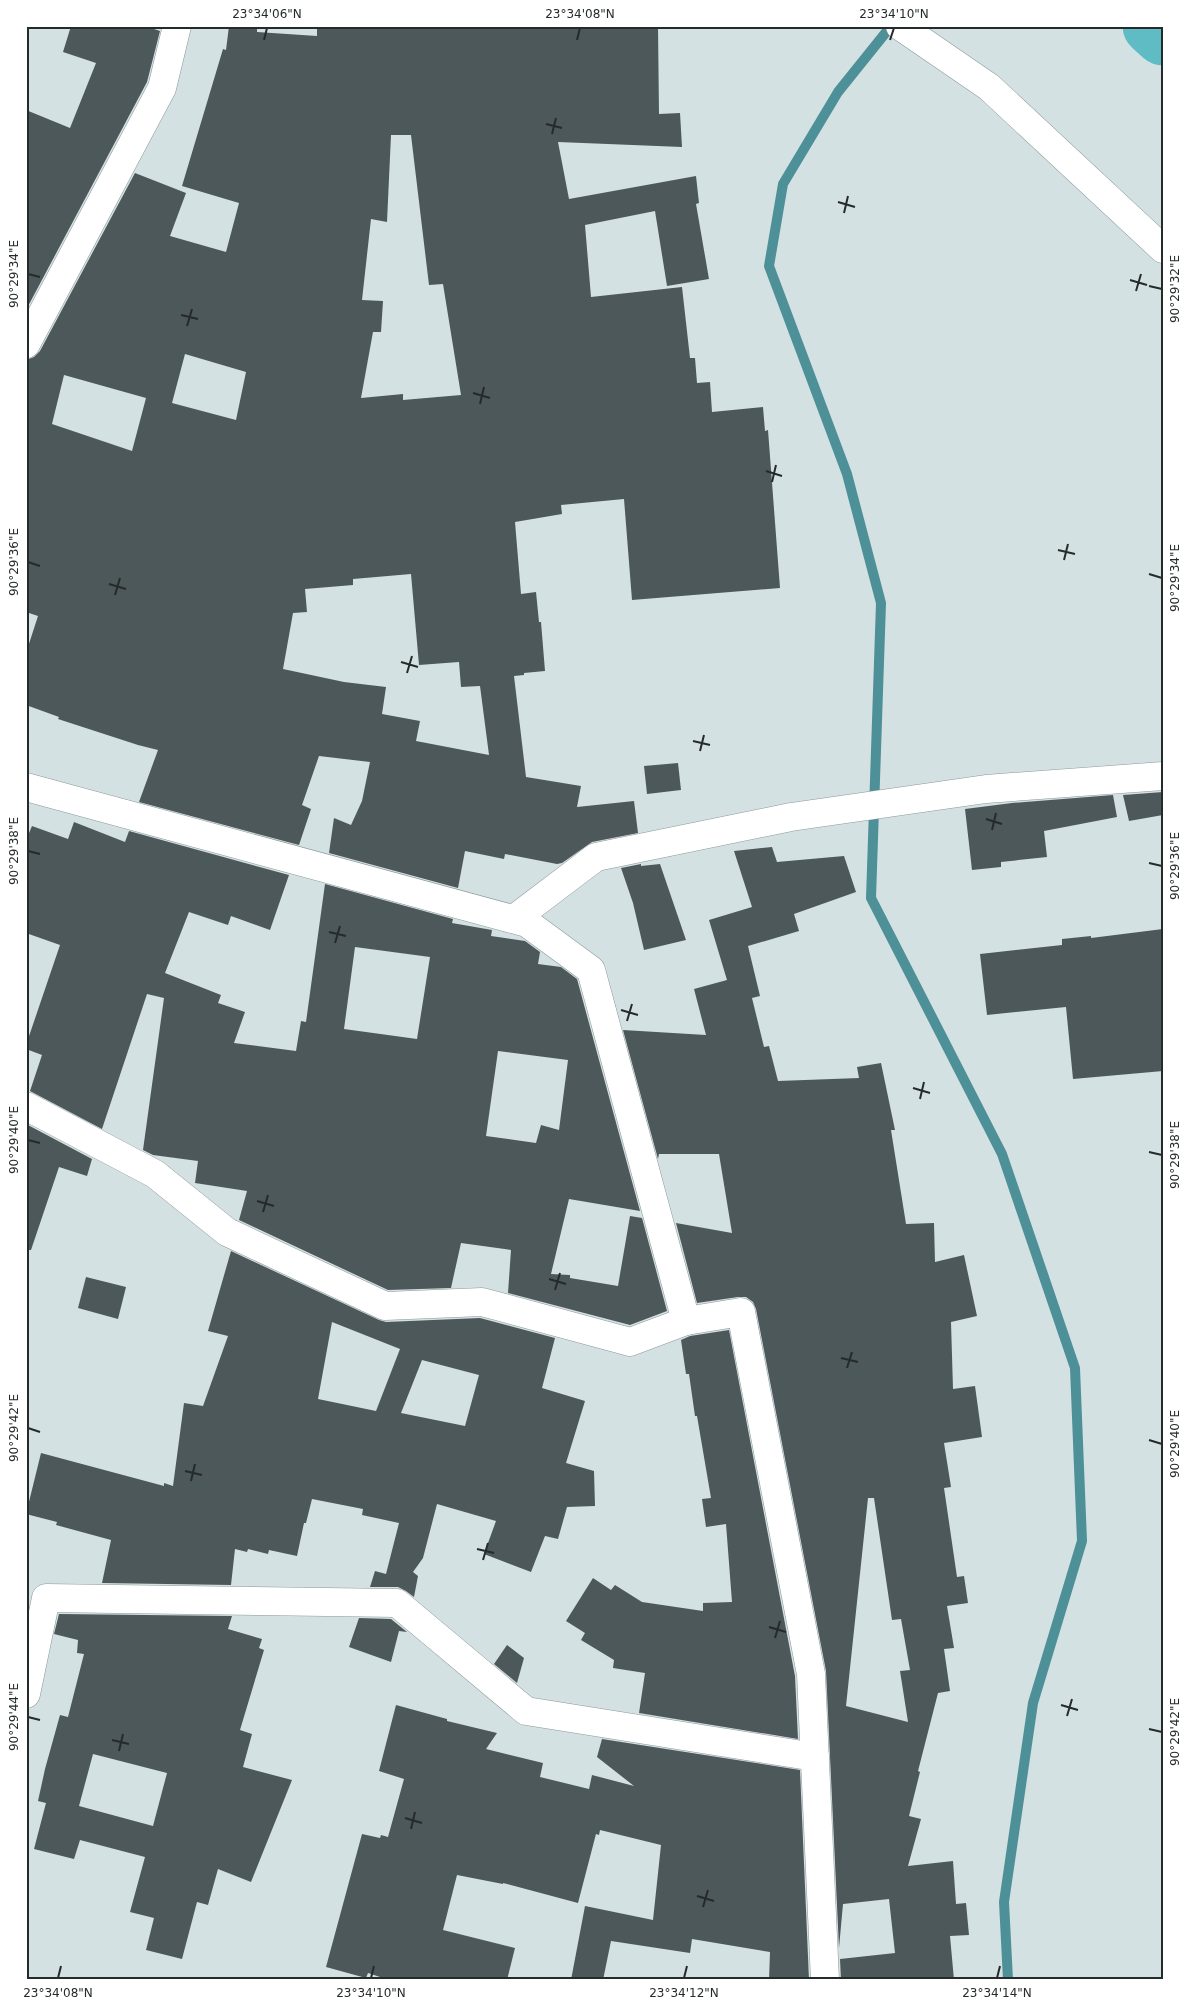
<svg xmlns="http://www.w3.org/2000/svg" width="1189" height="2006" font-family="'DejaVu Sans',sans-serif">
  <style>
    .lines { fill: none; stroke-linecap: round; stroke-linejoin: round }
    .stream { stroke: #4e9097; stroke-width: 10 }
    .river { stroke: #5fbcc5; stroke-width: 59 }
    .building { fill: #4d585a; fill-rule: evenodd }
    .minor-casing { stroke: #8c9899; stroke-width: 29 }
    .minor { stroke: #fff; stroke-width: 28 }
    .ticks { fill: none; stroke: #252a2b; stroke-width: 2 }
    .neatline { fill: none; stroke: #252a2b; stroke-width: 2 }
    .ticks-label { font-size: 12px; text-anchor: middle; fill: #252a2b }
  </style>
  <rect width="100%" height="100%" fill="#d4e1e3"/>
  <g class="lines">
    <!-- stream -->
    <path class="stream" d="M891,26l-53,66 -55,92 -14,82 78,208 34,129 -10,295 131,256 73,214 7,173 -49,162 -29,199 4,78"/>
    <!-- river -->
    <path class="river" d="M1152,26l11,10"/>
  </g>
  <!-- building -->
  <g class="building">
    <path d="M71,26h74l15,5 -13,51 -121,228v-200l44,18 26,-65 -33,-11z"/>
    <path d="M229,26l28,2v4l60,4v-10h341l1,88 21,-1 2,34 -124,-5 11,57 127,-23 3,27 -3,1 13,75 -42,7 -12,-75 -70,14 6,72 91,-10 8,71h5l2,25 13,-1 2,30 51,-5 2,24 3,-1 12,158 -148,12 -8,-101 -63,6 1,9 -47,8 6,72 15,-2 3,30h2l4,49 -21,2v2l-10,1 12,101 55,9 -4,21 57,-6 4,32 -46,9 -30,21 -5,1 -52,-10 -1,5 -39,-8 -7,37 -129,-35 5,-35 17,7 11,-24 8,-39 -51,-6 -17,49 9,4 -12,36 -160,-43 19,-52 -20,-5 -80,-26 1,-2 -33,-12v-52l12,-37 -12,-4v-252l8,-3 6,-6 95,-178 51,20 -16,43 56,16 13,-49 -57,-17 41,-137 3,1zM391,135h20l18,150 14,-1 18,111 -58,5v-6l-42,4 12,-66h8l2,-31 -21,-1 9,-81 16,3zM185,354l61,18 -10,48 -64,-17zM64,375l82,23 -14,53 -80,-27zM411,574l8,91 40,-3 2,25 19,-1 9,69 -73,-14 4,-20 -38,-7 4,-27 -42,-5 -61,-13 10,-56 14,-1 -2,-23 48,-4v-6z"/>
    <path d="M678,763l3,27 -34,4 -3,-28z"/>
    <path d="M1163,792v23l-34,6 -6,-26z"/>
    <path d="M1113,795l4,22 -73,14 3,26 -46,5v5l-29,3 -7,-61 47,-6z"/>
    <path d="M74,822l51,20 4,-11 160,44 -19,55 -39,-14 -3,9 -39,-13 -24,61 56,22 -3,8 27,9 -11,31 62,8 5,-30 5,1 19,-138 128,35 -1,4 40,7 -1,6 34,5 15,11 -2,12 23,3 16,12 63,232 -71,-12 -18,75 19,1v3l48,8 12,-70 12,2 25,93 -37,14 -122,-32 3,-43 -50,-7 -10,45 -63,2 -149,-70 8,-29 -52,-8 3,-22 -45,-6 -10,-5 21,-152 -17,-4 -45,135 -72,-38 12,-36 -16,-6v-4l34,-100 -34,-12v-93l6,-14 36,13zM355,947l75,10 -13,82 -73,-10zM498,1051l70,9 -9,70 -18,-5 -5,18 -50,-7z"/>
    <path d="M772,847l5,15 67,-6 12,36 -62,22 5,17 -51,15 12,50 -8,2 12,49 5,-1 9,35 81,-3 -2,-11 24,-4 14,67h-4l15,94 28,-1 1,39 29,-7 13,61 -26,6 2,67 22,-3 7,51 -38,6 7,44 -7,1 13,89 7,-1 4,27 -21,3 7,42 -10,1 6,42 -12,2 -20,78 2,1 -11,44 12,3 -13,47 45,-5 3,43 10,-1 3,32 -19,1 4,44h-113l-1,-21 55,-6 -6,-54 -46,5 -4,44 -13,-277 -70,-362 -3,-7 -7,-5h-8l-41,6 -21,-80 56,10 -13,-79h-60l-1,5 -35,-129 83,5 -12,-46 33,-9 -18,-60 43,-13 -18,-56zM868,1498h6l18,122 9,-1 9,51 -10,1 8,51 -62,-16z"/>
    <path d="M641,864v2l19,-2 26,76 -42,10 -11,-47 -12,-35z"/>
    <path d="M1163,929v142l-90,8 -7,-72 -79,8 -7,-61 82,-9v-6l29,-3v2z"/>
    <path d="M26,1124l66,35 -5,17 -28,-9 -28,83h-5z"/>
    <path d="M231,1251l148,69 7,2 94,-4 75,20 -13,50 43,13 -19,62 28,8 1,35 -28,1 -9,32 -13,-3 -14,36 -47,-18 12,-33 -59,-17 -14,54 -10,14 5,4 -4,21 -8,-6 -8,-4h-28l5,-16 11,3 13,-51 -37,-8 1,-6 -51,-10 -6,24h-2l-7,33 -28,-6 -1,4 -20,-5 -1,3 -12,-3 -4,36 -129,-2 9,-43 -55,-15 1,-3 -31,-8 15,-61 123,33v-3l9,3 11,-83 19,3 25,-70 -20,-5zM332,1322l68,27 -24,62 -58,-12zM422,1360l57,15 -14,51 -64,-13z"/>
    <path d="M86,1277l40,10 -8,32 -40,-11z"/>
    <path d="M729,1330l66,346 3,63 -159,-26 6,-40 -32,-5 1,-8 -33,-20 4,-7 -19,-12 27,-43 18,12 4,-5 27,17 61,9v-8l29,-1 -6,-78 -20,3 -4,-28 9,-1 -14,-82h-2l-6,-42h-3l-5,-34 9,-4z"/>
    <path d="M59,1614l173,2 -4,13 34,10 -3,9 5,2 -24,80 12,4 -9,33 49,13 -41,102 -33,-13 -10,36 -11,-3 -15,57 -36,-9 8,-32 -24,-6 15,-55 -65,-17 -6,19 -40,-10 12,-46 -8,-2 7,-32 15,-54 8,2 16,-63 -7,-1 1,-13 -24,-6zM93,1754l74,19 -14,53 -74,-20z"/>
    <path d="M359,1618l32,1 16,13 -8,-1 -8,31 -42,-15z"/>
    <path d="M507,1645l17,13 -7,25 -23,-19z"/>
    <path d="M396,1705l51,14v2l50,12 -11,16 57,14 -3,14 49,12 3,-14 42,11 -37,-29 5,-18 198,31 9,210h-40l1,-28 -78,-13 -2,14 -79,-12 -8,39h-32l14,-74 68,14 8,-75 -61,-15 -1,5 -3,-1 -18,69 -75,-20v1l-46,-9 -14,55 72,18 -8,32h-118l-21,-7 -2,5 -40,-11 36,-133 18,4 1,-3 7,2 16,-58 -25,-8z"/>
  </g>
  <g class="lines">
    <defs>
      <g id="minor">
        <path d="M900,26l89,61 174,162"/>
        <path d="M26,344l136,-256 15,-62"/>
        <path d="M26,787l501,136 64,47 95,351 55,-9 70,362 14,306"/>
        <path d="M514,919l82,-62 195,-40 195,-28 177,-13"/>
        <path d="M26,1106l129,68 72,58 158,74 97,-4 148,40 56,-21"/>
        <path d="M26,1694l20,-96 351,5 129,108 289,46"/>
      </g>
    </defs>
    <!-- minor casing -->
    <use href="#minor" class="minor-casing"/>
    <!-- minor -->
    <use href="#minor" class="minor"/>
  </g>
  <!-- ticks -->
  <path class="ticks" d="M264,40l3,-12M577,40l3,-12M890,40l4,-12M546,124l16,4M552,134l4,-16M838,202l17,5M844,213l4,-17M28,274l12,3M1130,280l17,5M1149,286l13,3M1136,291l5,-17M181,315l17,4M187,326l5,-17M473,393l17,5M480,404l4,-17M766,471l16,5M772,482l4,-17M1058,550l17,4M1064,560l4,-16M28,562l12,4M1149,574l13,4M109,584l17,5M115,595l5,-17M401,662l17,5M407,673l5,-17M693,741l17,4M700,751l4,-16M986,819l16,5M992,830l4,-17M28,851l12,3M1149,863l13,3M329,932l17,4M335,943l5,-17M621,1010l17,5M627,1021l5,-17M913,1088l17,5M920,1099l4,-17M28,1140l12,3M1149,1152l13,3M257,1201l17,5M263,1212l5,-17M549,1279l17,5M555,1290l5,-17M841,1358l17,4M847,1368l5,-16M28,1428l12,4M1149,1440l13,4M185,1471l17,4M191,1481l4,-17M477,1549l17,4M483,1560l5,-17M769,1627l17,5M775,1638l5,-17M1061,1705l17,5M1067,1716l5,-17M28,1717l12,3M1149,1729l13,3M112,1740l17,4M119,1751l4,-17M405,1818l17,5M411,1829l4,-17M697,1896l17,5M703,1907l5,-17M58,1978l3,-12M371,1978l3,-12M684,1978l3,-12M997,1978l3,-12"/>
  <!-- border -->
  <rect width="1189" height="2006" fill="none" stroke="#ffffff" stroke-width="55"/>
  <rect x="28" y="28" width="1134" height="1950" class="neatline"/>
  <g class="ticks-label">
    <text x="267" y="18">23°34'06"N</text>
    <text x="580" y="18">23°34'08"N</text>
    <text x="894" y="18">23°34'10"N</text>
    <text transform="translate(14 274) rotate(-90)" y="4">90°29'34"E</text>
    <text transform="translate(1175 289) rotate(-90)" y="4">90°29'32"E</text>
    <text transform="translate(14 562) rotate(-90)" y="4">90°29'36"E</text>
    <text transform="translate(1175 578) rotate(-90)" y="4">90°29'34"E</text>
    <text transform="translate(14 851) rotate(-90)" y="4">90°29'38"E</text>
    <text transform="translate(1175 866) rotate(-90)" y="4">90°29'36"E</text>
    <text transform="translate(14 1140) rotate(-90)" y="4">90°29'40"E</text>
    <text transform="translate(1175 1155) rotate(-90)" y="4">90°29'38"E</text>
    <text transform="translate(14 1428) rotate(-90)" y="4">90°29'42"E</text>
    <text transform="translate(1175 1444) rotate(-90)" y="4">90°29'40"E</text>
    <text transform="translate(14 1717) rotate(-90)" y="4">90°29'44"E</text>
    <text transform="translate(1175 1732) rotate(-90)" y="4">90°29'42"E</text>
    <text x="58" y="1997">23°34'08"N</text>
    <text x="371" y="1997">23°34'10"N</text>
    <text x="684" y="1997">23°34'12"N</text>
    <text x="997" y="1997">23°34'14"N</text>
  </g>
</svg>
